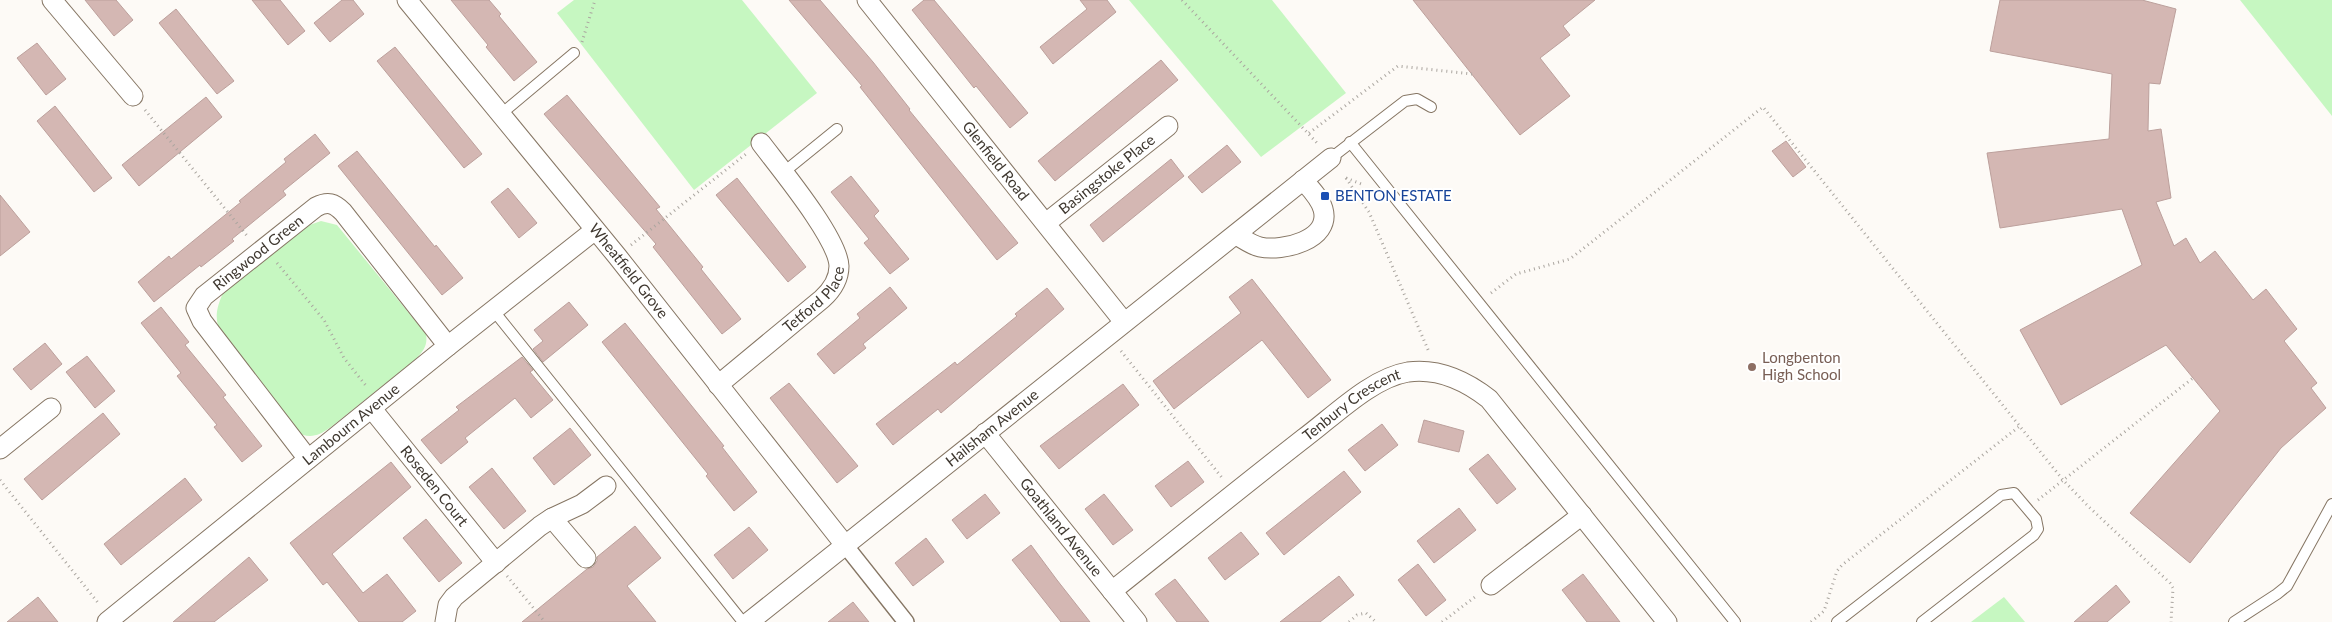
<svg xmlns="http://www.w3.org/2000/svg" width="2332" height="622" font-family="Lato,sans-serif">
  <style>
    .green { fill: #c6f7c1 }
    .building { fill: #d4b7b3; stroke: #bca09c }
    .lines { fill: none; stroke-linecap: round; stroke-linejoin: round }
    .service-casing { stroke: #867664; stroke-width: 12 }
    .pedestrian-casing { stroke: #867664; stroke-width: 18 }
    .minor-casing { stroke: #867664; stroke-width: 21 }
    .path { stroke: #aaa59f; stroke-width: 3; stroke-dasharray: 1 4; stroke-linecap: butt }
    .service { stroke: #fff; stroke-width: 10 }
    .pedestrian { stroke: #fff; stroke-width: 15 }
    .minor { stroke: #fff; stroke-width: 19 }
    .transit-dot { fill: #1a4fb4; stroke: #fff; stroke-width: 2 }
    .education-dot { fill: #8d6e63; stroke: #fff; stroke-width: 2 }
    .labels { text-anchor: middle; stroke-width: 4; stroke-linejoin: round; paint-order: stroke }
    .street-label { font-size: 15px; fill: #3f3830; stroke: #fff }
    .transit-label { font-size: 15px; fill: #164399; stroke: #fff; text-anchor: start }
    .education-label { font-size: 15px; fill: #785e54; stroke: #fff; text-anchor: start }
  </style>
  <rect width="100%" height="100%" fill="#fdfaf6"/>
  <!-- green -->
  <g class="green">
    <path d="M574,0h168l75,93 -123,97 -137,-177z"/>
    <path d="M1129,0h143l74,93 -85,64z"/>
    <path d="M2240,0h92v116z"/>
    <path d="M321,221l16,4 89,109c2,12 -3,17 -10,25l-85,68c-14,10 -22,12 -37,4l-73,-96c-7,-17 -5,-27 3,-44l80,-64z"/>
    <path d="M2004,597l21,25h-54z"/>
  </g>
  <!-- building -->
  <g class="building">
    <path d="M85,0h31l17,20 -19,16z"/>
    <path d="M252,0h28l25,31 -17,14z"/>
    <path d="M342,0h11l11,14 -34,28 -16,-19z"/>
    <path d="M451,0h38l12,14 -2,2 38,46 -23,19 -28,-34 2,-2z"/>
    <path d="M789,0h31l53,62 37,47 -1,1 109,133 -21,17 -137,-173 2,-1z"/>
    <path d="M924,0h10l94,113 -18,15 -34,-42 -2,2 -62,-78z"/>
    <path d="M1080,0h27l9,12 -63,52 -13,-17 47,-38z"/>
    <path d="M1413,0h182l-32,26 7,9 -30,23 30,38 -50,39z"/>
    <path d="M2000,0h142l34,9 -16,75 -11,-1 -1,48 13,-2 10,69 -15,4 18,44 12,-8 14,25 15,-12 38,49 13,-11 31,40 -13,12 33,42 -6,5 15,20 -45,40 -91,115 -60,-50 90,-102 -54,-66 -105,60 -41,-75 122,-65 -20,-56 -122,19 -13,-75 122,-14 3,-65 -122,-23z"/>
    <path d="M176,9l58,72 -17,13 -58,-71z"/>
    <path d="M37,43l29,36 -20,16 -29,-37z"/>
    <path d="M395,47l87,107 -18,14 -87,-107z"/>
    <path d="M1161,60l17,20 -123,101 -17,-20z"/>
    <path d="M567,95l93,112 -4,2 47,58 -2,2 40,50 -19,15 -69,-87 3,-3 -112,-130z"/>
    <path d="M206,97l16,20 -83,69 -17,-21z"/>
    <path d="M55,106l57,72 -18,14 -57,-71z"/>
    <path d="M315,134l15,19 -47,38 3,4 -54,44 2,2 -33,26 -1,-2 -46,37 -16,-20 31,-26 2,3 70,-57 -2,-1 47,-39 -2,-3z"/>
    <path d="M1786,141l20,26 -13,10 -21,-26z"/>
    <path d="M1227,145l14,17 -39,31 -14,-16z"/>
    <path d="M357,151l78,96 1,-2 27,33 -21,17 -104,-129z"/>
    <path d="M1171,159l13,17 -81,66 -13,-17z"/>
    <path d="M851,176l28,35 -5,5 35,43 -19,15 -26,-31 5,-4 -38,-47z"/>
    <path d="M737,178l69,89 -18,15 -72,-87z"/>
    <path d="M508,188l29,35 -18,15 -28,-36z"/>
    <path d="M0,195l30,37 -30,24z"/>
    <path d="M1252,279l79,101 -23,18 -46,-58 -88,69 -21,-28 88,-68 -12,-16z"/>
    <path d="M890,287l17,21 -44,36 3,4 -32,26 -17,-20 43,-36 -3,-4z"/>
    <path d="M1047,288l17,21 -123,104 -3,-4 -45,36 -17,-21 79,-62 2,3 60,-49 -2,-2z"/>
    <path d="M569,302l19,23 -45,37 -10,-13 10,-8 -9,-11z"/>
    <path d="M161,307l28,35 -4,3 41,50 -3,2 39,49 -20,16 -28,-35 3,-2 -40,-49 4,-3 -40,-50z"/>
    <path d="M625,323l99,123 -2,1 35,45 -23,19 -28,-35 2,-2 -106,-132z"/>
    <path d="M45,343l17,21 -31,26 -18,-21z"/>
    <path d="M87,356l28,35 -20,17 -29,-36z"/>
    <path d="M522,357l11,13 -3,2 23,28 -22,18 -16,-20 -50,40 3,4 -27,22 -20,-24 38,-30 -3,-3z"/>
    <path d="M789,383l69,83 -21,17 -67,-85z"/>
    <path d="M1123,384l16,21 -80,64 -19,-23z"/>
    <path d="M103,413l17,21 -78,66 -18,-21z"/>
    <path d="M1424,420l40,11 -5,21 -41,-10z"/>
    <path d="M1382,424l16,21 -33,26 -17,-21z"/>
    <path d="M570,428l21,27 -37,30 -21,-27z"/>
    <path d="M1488,454l28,35 -19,15 -28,-35z"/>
    <path d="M1188,461l16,21 -33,25 -16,-21z"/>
    <path d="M391,462l20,25 -79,67 31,39 24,-19 29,37 -14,11h-43l-32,-40 -4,3 -33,-42z"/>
    <path d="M492,468l34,43 -22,18 -35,-42z"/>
    <path d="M1344,471l17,21 -77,63 -18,-22z"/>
    <path d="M185,478l17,22 -81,65 -17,-21z"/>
    <path d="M985,494l15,19 -33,26 -15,-19z"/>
    <path d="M1104,494l29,36 -20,15 -28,-36z"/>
    <path d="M1459,508l17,22 -42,33 -17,-22z"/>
    <path d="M426,519l36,44 -23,19 -36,-44z"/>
    <path d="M635,526l26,32 -34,28 29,36h-134l65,-53 6,-2 4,-6v-4z"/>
    <path d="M749,527l19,23 -35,29 -19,-24z"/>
    <path d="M1241,532l18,22 -34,26 -17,-22z"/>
    <path d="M926,538l18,24 -31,24 -18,-23z"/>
    <path d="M1031,545l26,35 33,42h-29l-22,-28 -27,-34z"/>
    <path d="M249,557l19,23 -54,42h-41z"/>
    <path d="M1418,564l28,36 -20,16 -28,-36z"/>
    <path d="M1583,574l37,48h-33l-25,-32z"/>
    <path d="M1339,576l15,19 -34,27h-40z"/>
    <path d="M1175,579l34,43h-32l-22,-28z"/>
    <path d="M2116,585l14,17 -23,20h-33z"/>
    <path d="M38,597l20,25h-51z"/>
    <path d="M853,602l16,20h-41z"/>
  </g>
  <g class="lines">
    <defs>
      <g id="service">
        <path d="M500,115l74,-62"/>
        <path d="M1350,142l385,480"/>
        <path d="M1331,158l74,-57 12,-2 14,8"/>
        <path d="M784,172l53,-43"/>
        <path d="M494,311l249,311"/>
        <path d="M1837,622l164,-127 13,-2 22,26 2,10 -4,6 -112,87"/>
        <path d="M2234,622l43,-28 10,-8 45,-82"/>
      </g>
      <path id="pedestrian" d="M845,545l61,77"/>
      <g id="minor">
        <path d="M52,0l81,96"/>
        <path id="s1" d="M407,0l210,256 228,289"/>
        <path id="s2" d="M867,0l257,322"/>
        <path id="s3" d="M1046,223l122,-97"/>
        <path d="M1236,235c8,4 15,10 24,12 22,5 72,-7 63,-38 -3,-11 -13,-21 -20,-29"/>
        <path id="s4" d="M718,385l104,-86c10,-9 17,-19 17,-33 -1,-28 -60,-99 -78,-123"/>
        <path id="s5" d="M372,409l124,154"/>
        <path id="s6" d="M985,433l152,189"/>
        <path d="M0,449l51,-41"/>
        <path id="s7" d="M308,459l-106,-138 -6,-13 8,-12 112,-89c12,-6 18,-4 27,5l105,134"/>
        <path d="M552,518l30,-14 24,-18"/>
        <path d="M1491,585l91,-70"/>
        <path id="s8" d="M1112,591c64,-51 127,-102 191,-152 30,-22 68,-61 105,-67 30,-4 58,9 81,27l178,223"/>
        <path id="s9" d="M107,622l341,-276 147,-116"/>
        <path d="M445,622l3,-17 6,-8 86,-71 12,-8 34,40"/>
        <path id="s10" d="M749,622l582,-464"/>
      </g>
    </defs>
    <!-- service casing -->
    <use href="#service" class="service-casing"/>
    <!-- pedestrian casing -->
    <use href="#pedestrian" class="pedestrian-casing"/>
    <!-- minor casing -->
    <use href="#minor" class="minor-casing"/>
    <!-- path -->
    <g class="path">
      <path d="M1182,0l136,144"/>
      <path d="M582,42l13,-42"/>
      <path d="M145,110l103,127"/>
      <path d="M1309,133l89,-67 74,8"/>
      <path d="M1346,178l18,7"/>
      <path d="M1346,178l23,34 60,140"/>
      <path d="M631,245l115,-91"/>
      <path d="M277,263l47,57 20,38 23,29"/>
      <path d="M1491,293l25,-19 54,-15 193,-152 300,373 26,27 81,76 3,5 -2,34"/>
      <path d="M1121,351l102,128"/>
      <path d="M0,480l99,124"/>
      <path d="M2038,500l155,-122"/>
      <path d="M507,576l38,46"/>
      <path d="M1349,622l8,-7 9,-2 10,9"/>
      <path d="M1442,622l33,-25"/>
      <path d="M1811,622l13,-11 13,-40 5,-6 178,-139"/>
    </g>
    <!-- service -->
    <use href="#service" class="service"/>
    <!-- pedestrian -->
    <use href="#pedestrian" class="pedestrian"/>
    <!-- minor -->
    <use href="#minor" class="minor"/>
  </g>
  <!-- markers -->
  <rect class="transit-dot" x="1320" y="191" width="10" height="10" rx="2.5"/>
  <circle class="education-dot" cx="1752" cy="367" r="5"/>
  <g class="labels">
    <!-- street labels -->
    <g class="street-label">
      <text dy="5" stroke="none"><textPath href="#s2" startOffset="206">Glenfield Road</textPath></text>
      <text dy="5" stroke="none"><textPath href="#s3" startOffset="78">Basingstoke Place</textPath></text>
      <text dy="5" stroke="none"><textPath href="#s7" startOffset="272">Ringwood Green</textPath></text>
      <text dy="5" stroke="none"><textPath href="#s1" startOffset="350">Wheatfield Grove</textPath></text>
      <text dy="5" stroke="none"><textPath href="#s4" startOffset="130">Tetford Place</textPath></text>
      <text dy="5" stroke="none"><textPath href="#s8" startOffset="304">Tenbury Crescent</textPath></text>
      <text dy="5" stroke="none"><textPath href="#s9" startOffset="314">Lambourn Avenue</textPath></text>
      <text dy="5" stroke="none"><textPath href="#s10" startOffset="311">Hailsham Avenue</textPath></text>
      <text dy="5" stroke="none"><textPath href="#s5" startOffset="99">Roseden Court</textPath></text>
      <text dy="5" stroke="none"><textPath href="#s6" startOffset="121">Goathland Avenue</textPath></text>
    </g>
    <!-- transit labels -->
    <g class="transit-label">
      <text x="1335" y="201">BENTON ESTATE</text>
    </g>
    <!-- education labels -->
    <g class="education-label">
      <text x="1762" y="363">Longbenton<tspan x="1762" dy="17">High School</tspan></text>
    </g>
  </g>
</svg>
